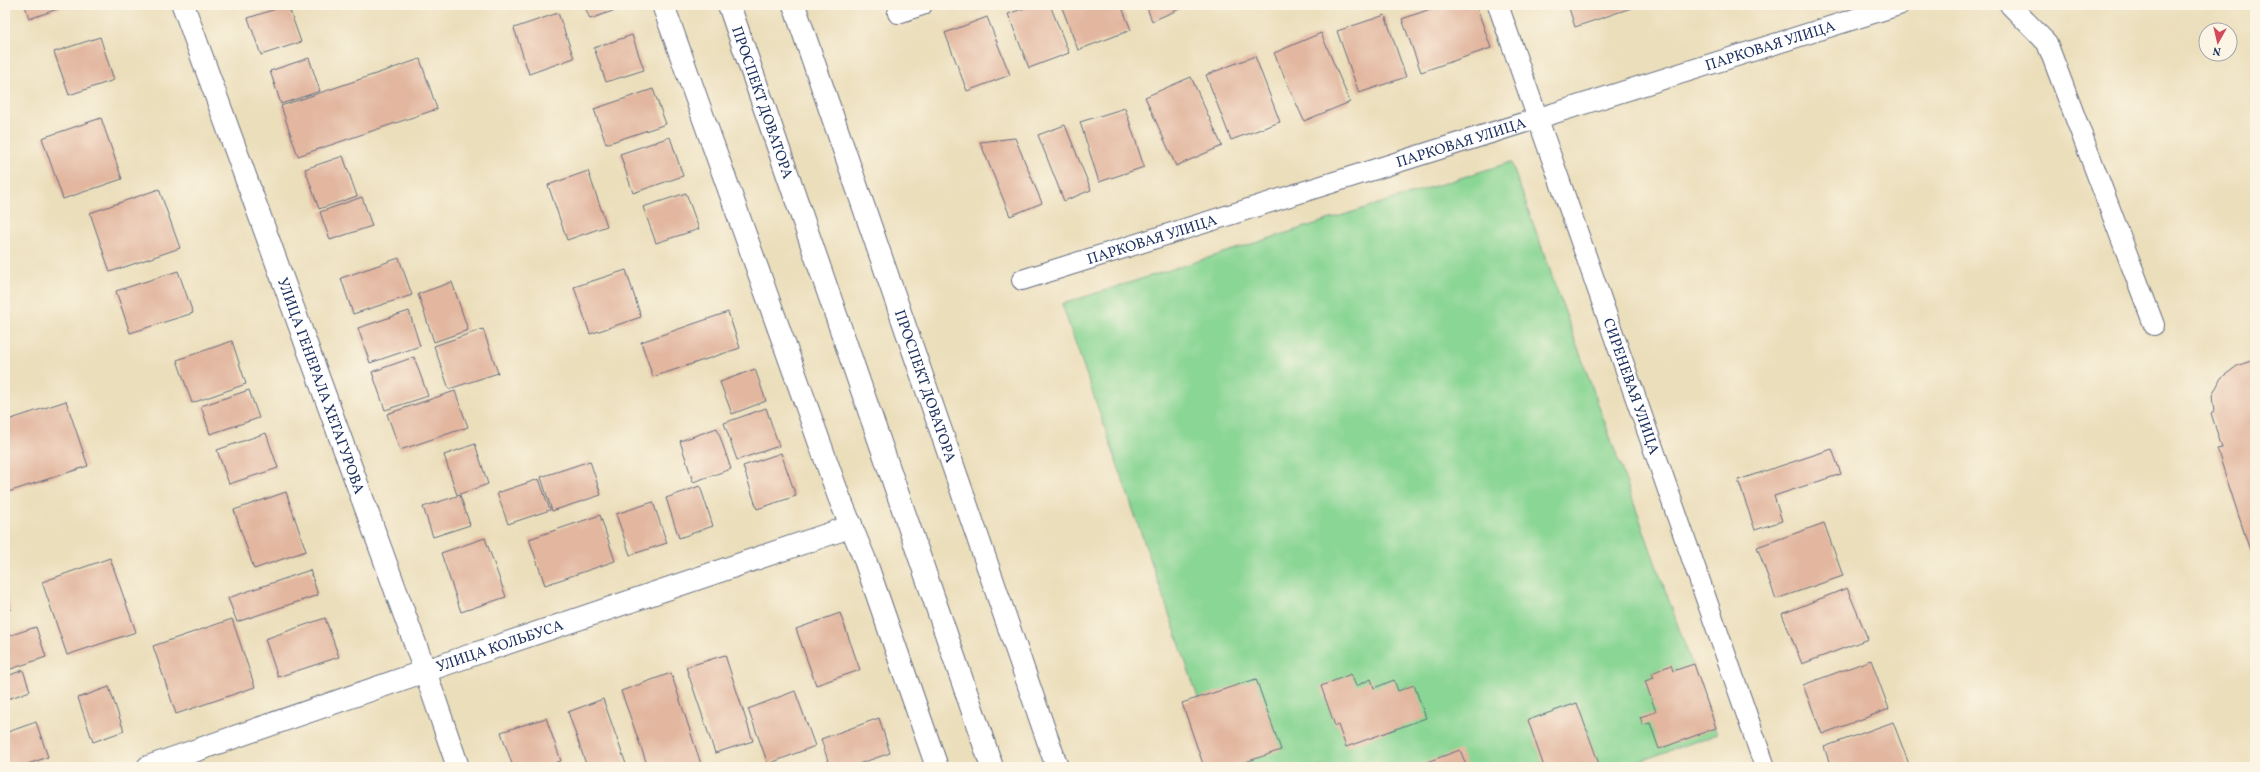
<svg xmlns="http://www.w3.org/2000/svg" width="2260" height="772" font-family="Vollkorn,serif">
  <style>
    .green { fill: #8ad694; stroke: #528279 }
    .building { fill: #e2b69f }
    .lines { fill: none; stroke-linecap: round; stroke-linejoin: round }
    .service-casing { stroke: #646c7f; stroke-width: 22 }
    .minor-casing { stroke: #646c7f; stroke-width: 24 }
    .primary-casing { stroke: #646c7f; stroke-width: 24 }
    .service { stroke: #fff; stroke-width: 20 }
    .minor { stroke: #fff; stroke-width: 22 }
    .primary { stroke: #fff; stroke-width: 22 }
    .labels { text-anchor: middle; stroke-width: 3; stroke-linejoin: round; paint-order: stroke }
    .street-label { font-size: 15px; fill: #1b2f5e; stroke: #fcf5e5 }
  </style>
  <rect width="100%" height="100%" fill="#fcf5e5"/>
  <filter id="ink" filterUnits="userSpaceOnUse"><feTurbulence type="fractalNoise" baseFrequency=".025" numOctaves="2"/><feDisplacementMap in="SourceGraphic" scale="8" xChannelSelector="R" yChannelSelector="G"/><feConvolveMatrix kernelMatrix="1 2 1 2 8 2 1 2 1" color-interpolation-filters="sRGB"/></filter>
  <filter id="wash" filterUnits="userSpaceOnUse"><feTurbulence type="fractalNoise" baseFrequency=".012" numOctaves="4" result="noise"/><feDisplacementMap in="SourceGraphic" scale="16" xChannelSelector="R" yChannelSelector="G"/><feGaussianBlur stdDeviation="0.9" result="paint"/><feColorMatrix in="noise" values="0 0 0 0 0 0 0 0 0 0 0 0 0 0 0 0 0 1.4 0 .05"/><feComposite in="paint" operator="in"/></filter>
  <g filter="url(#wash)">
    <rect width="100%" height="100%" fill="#ebdebb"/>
    <!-- green -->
    <path class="green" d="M1511,162l206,572 -94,33h-401l-160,-463z"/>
    <g id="blocks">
      <!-- building -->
      <g class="building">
        <path d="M25,5h44l-40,14z"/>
        <path d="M288,5l13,37 -40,13 -13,-37z"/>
        <path d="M584,5h39l1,2 -34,12z"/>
        <path d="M1033,5h17l19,48 -40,15 -21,-54z"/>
        <path d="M1061,5h60l10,25 -53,20z"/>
        <path d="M1146,5h43l-37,16z"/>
        <path d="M1435,5h41l15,43 -70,24 -19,-53 34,-12z"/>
        <path d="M1568,5h72l-65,22z"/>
        <path d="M558,13l16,45 -45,16 -15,-46z"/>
        <path d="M1385,15l21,62 -47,16 -22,-62z"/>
        <path d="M987,17l23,58 -43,16 -22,-58z"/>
        <path d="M1321,33l29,69 -46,19 -30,-68z"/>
        <path d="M632,35l12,35 -38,12 -12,-34z"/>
        <path d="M100,37l14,43 -45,15 -15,-43z"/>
        <path d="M1255,56l25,66 -49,18 -25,-65z"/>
        <path d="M309,58l11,33 -39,13 -11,-33z"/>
        <path d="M420,59l17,50 -139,47 -17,-50z"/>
        <path d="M1191,77l31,69 -46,20 -31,-69z"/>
        <path d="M653,89l13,35 -60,20 -12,-35z"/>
        <path d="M1125,108l19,59 -45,15 -19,-60z"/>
        <path d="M101,118l21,61 -59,20 -21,-61z"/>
        <path d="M1065,125l26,65 -27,11 -26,-66z"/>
        <path d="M670,137l13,39 -50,17 -13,-39z"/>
        <path d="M1015,138l27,65 -32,13 -30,-74z"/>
        <path d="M343,156l14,40 -38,13 -14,-40z"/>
        <path d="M588,171l19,55 -40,14 -19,-55z"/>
        <path d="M159,189l21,59 -70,24 -20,-59z"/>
        <path d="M686,193l13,36 -43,14 -13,-36z"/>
        <path d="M362,197l10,29 -42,14 -10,-28z"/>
        <path d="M399,258l13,37 -59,19 -12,-36z"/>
        <path d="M626,270l15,47 -51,17 -16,-47z"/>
        <path d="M178,271l15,42 -63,20 -14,-42z"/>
        <path d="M452,282l16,48 -34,12 -16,-48z"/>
        <path d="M409,311l11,35 -50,17 -12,-35z"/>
        <path d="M728,312l12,36 -87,29 -12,-35z"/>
        <path d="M483,329l15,44 -49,16 -15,-43z"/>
        <path d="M232,341l14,43 -54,19 -15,-43z"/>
        <path d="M414,357l14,39 -43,14 -13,-38z"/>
        <path d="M2255,360v206l-38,-117 5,-1 -11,-35 3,-2 -2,-15 9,-18 16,-12z"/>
        <path d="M755,369l11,32 -34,13 -12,-32z"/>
        <path d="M249,390l10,28 -49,16 -9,-28z"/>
        <path d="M455,391l13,36 -68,23 -13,-36z"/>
        <path d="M66,401l22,65 -83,27v-72z"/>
        <path d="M766,408l13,38 -42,14 -13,-37z"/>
        <path d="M717,428l14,41 -38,13 -13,-41z"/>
        <path d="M266,433l12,35 -49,16 -12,-34z"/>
        <path d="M475,444l13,40 -31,11 -13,-40z"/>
        <path d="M1832,449l9,25 -67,22 8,25 -27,9 -17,-50z"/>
        <path d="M781,453l15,43 -39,13 -14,-43z"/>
        <path d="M590,461l11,34 -49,16 -11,-34z"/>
        <path d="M539,479l11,31 -42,14 -11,-31z"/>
        <path d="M700,486l13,40 -34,12 -13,-40z"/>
        <path d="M286,492l20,59 -52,18 -20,-59z"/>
        <path d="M460,495l10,30 -37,12 -10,-30z"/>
        <path d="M653,502l14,41 -37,12 -14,-41z"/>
        <path d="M600,515l15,46 -70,24 -16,-46z"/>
        <path d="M1824,523l19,53 -67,23 -19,-52z"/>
        <path d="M485,538l21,59 -45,15 -20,-59z"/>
        <path d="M110,558l26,74 -69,23 -25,-73z"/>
        <path d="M310,570l8,25 -81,27 -9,-24z"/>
        <path d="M1847,588l21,51 -66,25 -20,-50z"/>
        <path d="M5,591l6,18 -6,2z"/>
        <path d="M840,613l20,57 -44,15 -20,-56z"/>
        <path d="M325,618l14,39 -61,20 -13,-38z"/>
        <path d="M232,619l23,68 -79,27 -23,-68z"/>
        <path d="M36,627l10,30 -41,14v-34z"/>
        <path d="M725,655l28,86 -38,12 -29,-86z"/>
        <path d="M1871,660l18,49 -67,25 -19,-49z"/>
        <path d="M1694,664l22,64 -57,21 -9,-26 -7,2 -3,-8 16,-5 -11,-31 9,-3 -2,-5 19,-8 2,6z"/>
        <path d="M23,670l7,21 -25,9v-23z"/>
        <path d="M671,673l31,94h-54l-27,-76z"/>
        <path d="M1351,674l5,12 15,-7 3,9 20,-8 4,11 16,-6 12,33 -80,29 -8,-22 -3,1 -14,-40z"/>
        <path d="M1256,679l25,71 -50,17h-27l-22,-64z"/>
        <path d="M109,687l15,44 -31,11 -15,-44z"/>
        <path d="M795,691l20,55 -47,18 -20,-55z"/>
        <path d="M603,699l24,68h-40l-19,-55z"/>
        <path d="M1577,703l23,64h-56l-16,-47z"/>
        <path d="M546,718l15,43 -18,6h-30l-12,-35z"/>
        <path d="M879,718l11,35 -40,14h-20l-9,-28z"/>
        <path d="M36,722l12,35 -29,10h-12l-2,-6v-28z"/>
        <path d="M1893,722l17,45h-79l-7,-20z"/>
        <path d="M1460,750l7,17h-54z"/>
      </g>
    </g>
  </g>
  <g filter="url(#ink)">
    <use href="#blocks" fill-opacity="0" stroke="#646c7f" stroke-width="1"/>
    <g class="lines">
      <defs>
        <g id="service">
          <path id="s1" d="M1498,5l267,762"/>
          <path d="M2010,5l37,38 107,282"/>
          <path d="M898,13l24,-8"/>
          <path id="s2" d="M1022,280l877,-275"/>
        </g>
        <g id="minor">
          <path id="s3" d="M183,5l242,666 33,96"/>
          <path d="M663,5l176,492 26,63 72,207"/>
          <path id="s4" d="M148,767l312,-108 381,-129 10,-6"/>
        </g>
        <g id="primary">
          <path id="s5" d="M729,5l263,762"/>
          <path id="s6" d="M794,5l263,762"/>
        </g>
      </defs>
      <!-- service casing -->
      <use href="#service" class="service-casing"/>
      <!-- minor casing -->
      <use href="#minor" class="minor-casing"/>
      <!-- primary casing -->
      <use href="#primary" class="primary-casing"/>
      <!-- service -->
      <use href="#service" class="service"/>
      <!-- minor -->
      <use href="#minor" class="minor"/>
      <!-- primary -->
      <use href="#primary" class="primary"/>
    </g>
  </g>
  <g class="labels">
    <!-- street labels -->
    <g class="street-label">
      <text dy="5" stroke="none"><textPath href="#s2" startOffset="784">ПАРКОВАЯ УЛИЦА</textPath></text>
      <text dy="5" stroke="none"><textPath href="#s5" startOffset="103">ПРОСПЕКТ ДОВАТОРА</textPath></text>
      <text dy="5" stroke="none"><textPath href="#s2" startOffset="460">ПАРКОВАЯ УЛИЦА</textPath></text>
      <text dy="5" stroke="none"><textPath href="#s2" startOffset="136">ПАРКОВАЯ УЛИЦА</textPath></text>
      <text dy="5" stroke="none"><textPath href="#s3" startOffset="405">УЛИЦА ГЕНЕРАЛА ХЕТАГУРОВА</textPath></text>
      <text dy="5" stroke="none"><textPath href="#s6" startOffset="403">ПРОСПЕКТ ДОВАТОРА</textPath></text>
      <text dy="5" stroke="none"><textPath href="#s1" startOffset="404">СИРЕНЕВАЯ УЛИЦА</textPath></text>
      <text dy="5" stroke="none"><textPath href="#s4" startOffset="372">УЛИЦА КОЛЬБУСА</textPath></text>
    </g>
  </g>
  <!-- margin -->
  <rect width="2260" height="772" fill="none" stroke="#fcf5e5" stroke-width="20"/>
  <!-- north arrow -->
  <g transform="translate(2218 42) rotate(188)"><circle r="19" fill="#fcf5e5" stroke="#a2a6af"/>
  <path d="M0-3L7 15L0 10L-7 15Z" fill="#d1495b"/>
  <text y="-6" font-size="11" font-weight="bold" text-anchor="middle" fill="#1b2f5e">N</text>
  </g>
</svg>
